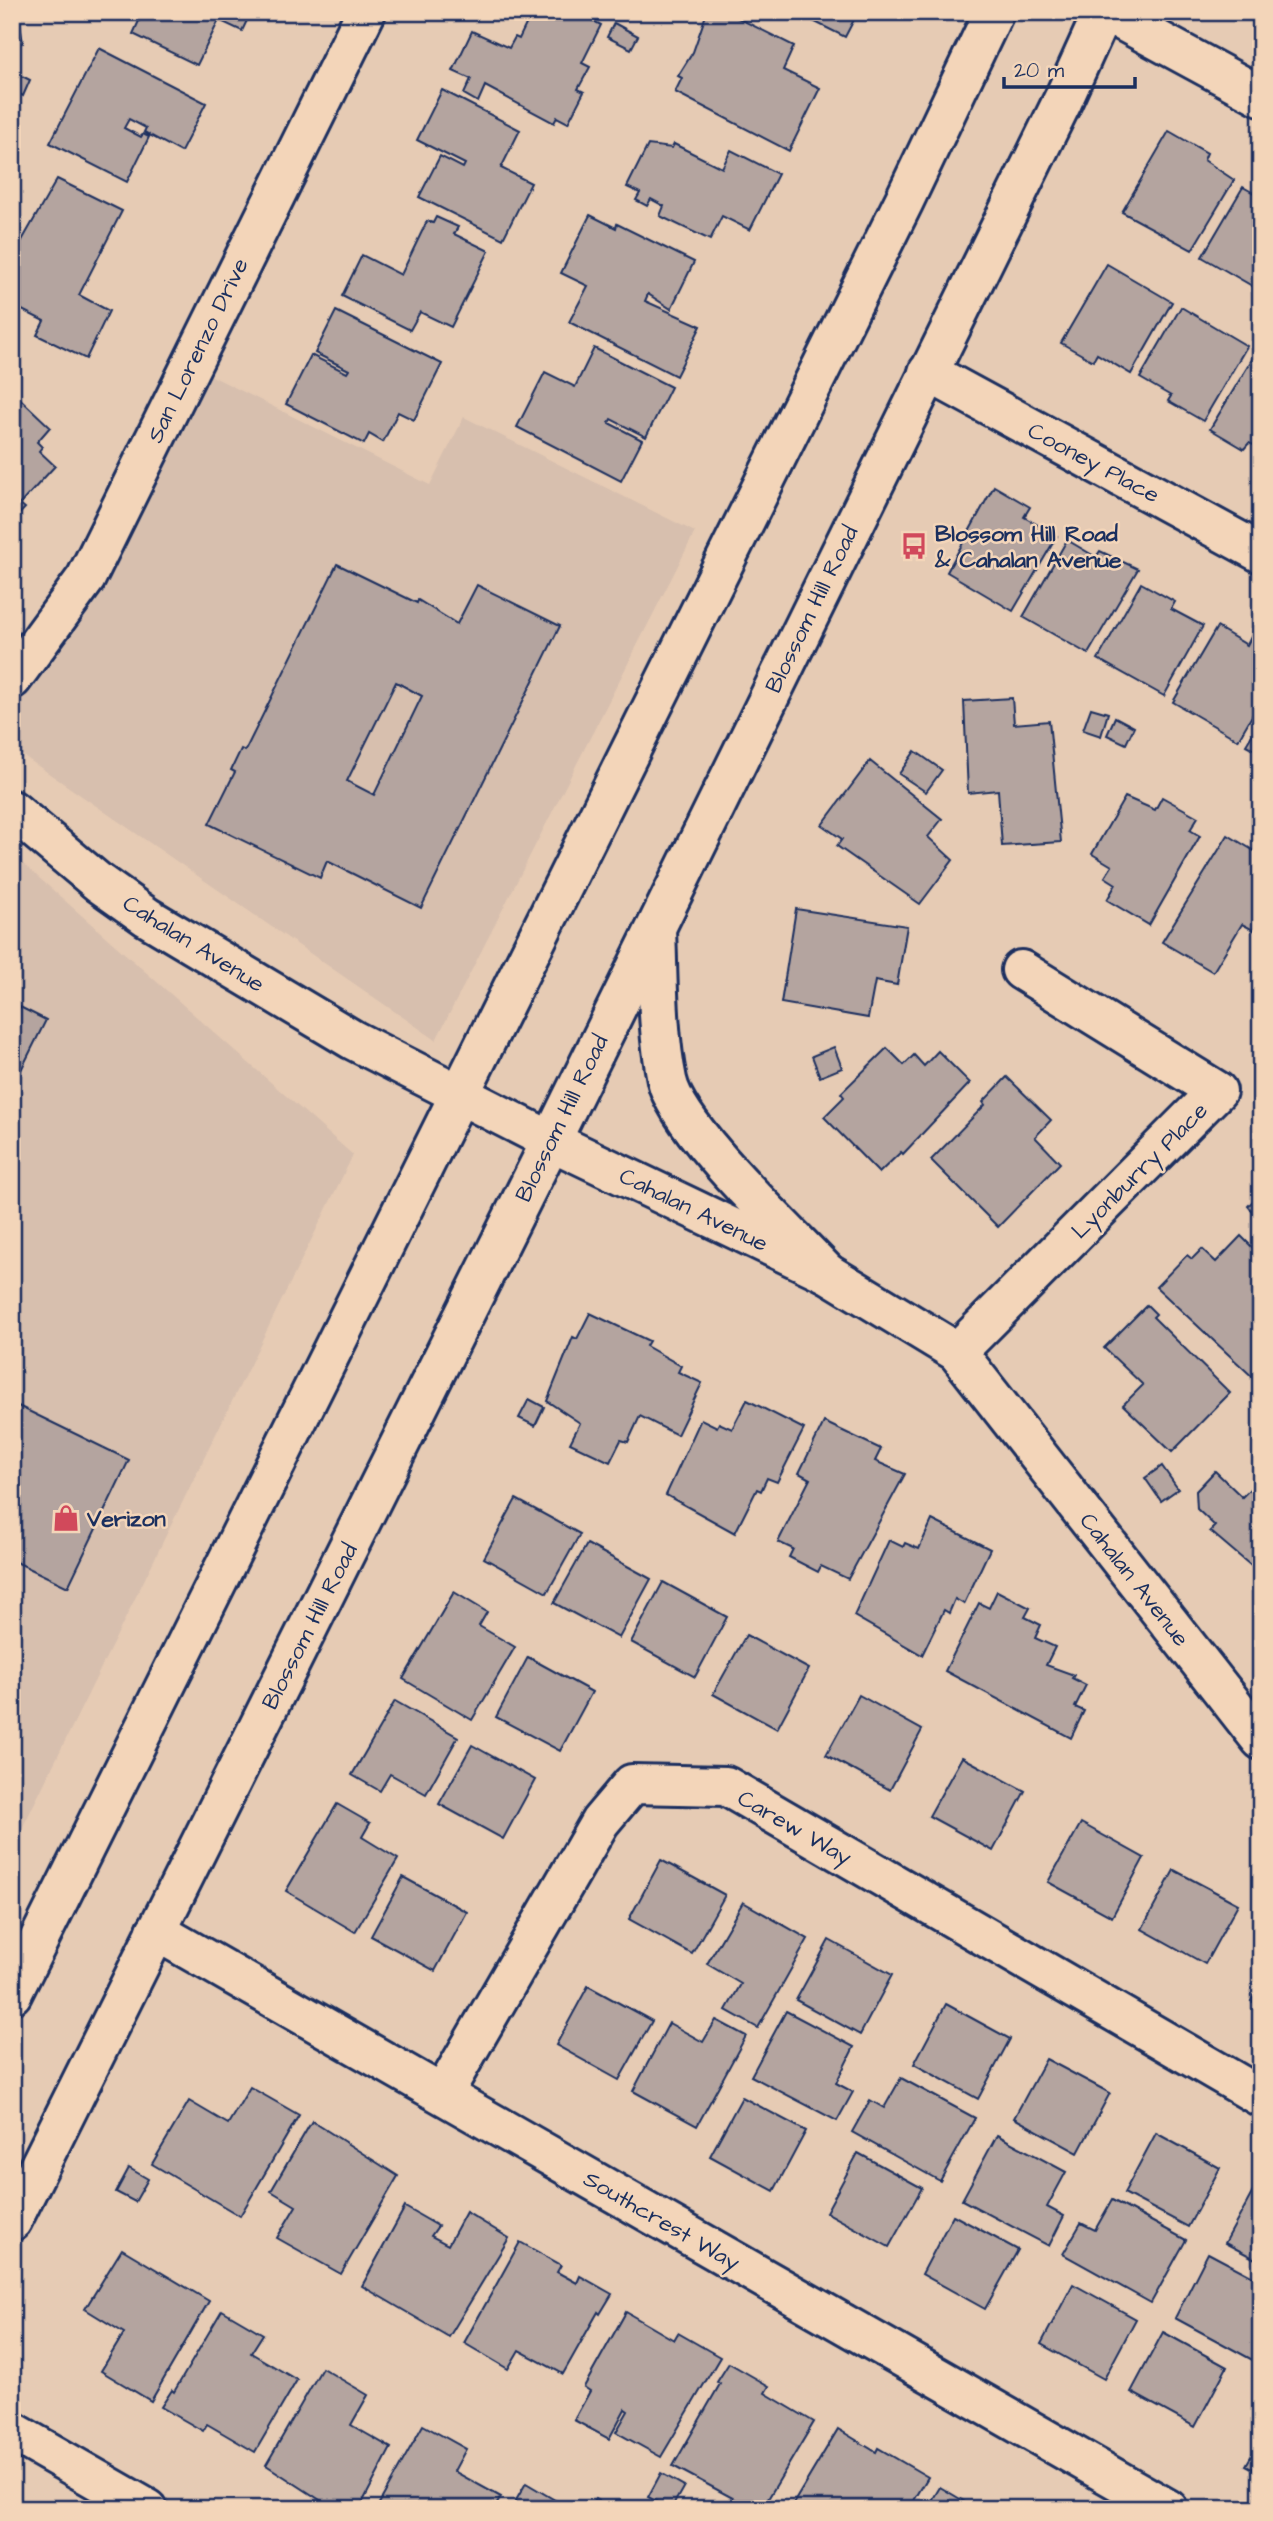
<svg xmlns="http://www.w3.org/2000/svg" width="1273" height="2521" font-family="'Architects Daughter',sans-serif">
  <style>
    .built { fill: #d7bfae }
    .building { fill: #b4a49f; stroke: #1b2f5e; stroke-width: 2; fill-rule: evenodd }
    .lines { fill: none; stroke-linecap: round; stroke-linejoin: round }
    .minor-casing { stroke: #1b2f5e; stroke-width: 44 }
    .major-casing { stroke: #1b2f5e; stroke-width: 44 }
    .minor { stroke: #f3d5b9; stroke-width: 38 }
    .major { stroke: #f3d5b9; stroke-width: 38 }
    .labels { text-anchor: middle; stroke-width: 5; stroke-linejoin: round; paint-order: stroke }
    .street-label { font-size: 23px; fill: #1b2f5e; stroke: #f3d5b9 }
    .poi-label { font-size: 23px; font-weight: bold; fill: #1b2f5e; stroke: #f3d5b9; text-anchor: start }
  </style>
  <rect width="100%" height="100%" fill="#e6cbb4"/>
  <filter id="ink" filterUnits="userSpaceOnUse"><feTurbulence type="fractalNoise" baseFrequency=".0143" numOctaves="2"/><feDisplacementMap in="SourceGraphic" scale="14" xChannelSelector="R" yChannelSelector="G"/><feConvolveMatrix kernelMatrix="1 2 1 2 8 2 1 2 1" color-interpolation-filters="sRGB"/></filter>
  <g filter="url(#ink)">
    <!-- built -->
    <g class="built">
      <path d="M186,363l244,122 34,-68 231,115 -259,508 -424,-292v-39z"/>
      <path d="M12,854l341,301 -341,694z"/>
    </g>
    <!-- building -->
    <g class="building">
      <path d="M12,12h6l5,31 -11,2z"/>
      <path d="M143,12h108l-9,19 -23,-11 -22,45 -64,-31z"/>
      <path d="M532,12h45l24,13 -19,38 8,4 -12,22 6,3 -16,31 -11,-6 -3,6 -69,-37 -7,16 -14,-8 7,-15 -18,-8 19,-40 37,17 6,-11 4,2z"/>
      <path d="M707,12h19l68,34 -11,24 37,18 -31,63 -114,-59 7,-14 -4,-2 15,-24z"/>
      <path d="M795,12h63l-13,25z"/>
      <path d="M614,23l24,13 -7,13 -24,-12z"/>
      <path d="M99,48l107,55 -25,49 -37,-20 2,-4 -17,-9 -5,9 17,9 2,-3 6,3 -22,45 -77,-39z"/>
      <path d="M14,72l16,8 -7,16 -11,-6z"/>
      <path d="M442,90l78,40 -19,38 30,15 -28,56 -84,-42 21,-41 23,12 2,-4 -48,-24z"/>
      <path d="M1169,131l38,22 -3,7 30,20 -42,70 -70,-38z"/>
      <path d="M674,144l48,24 9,-18 47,24 -28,56 -28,-14 -12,24 -50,-24 4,-10 -13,-7 -4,7 -11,-6 4,-7 -13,-6 21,-42 24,3z"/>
      <path d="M57,179l65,32 -43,84 30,16 -23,48 -49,-24 7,-14 -32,-16v-47z"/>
      <path d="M1243,187l18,10v94l-59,-34z"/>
      <path d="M590,215l26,13 1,-4 77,38 -23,47 -23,-15 -3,7 56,25 -25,50 -107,-54 19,-36 -27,-13z"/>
      <path d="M436,217l22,10 -4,7 35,17 -38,76 -31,-15 -10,18 -68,-34 20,-41 39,20 26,-54 6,2z"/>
      <path d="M1107,264l65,38 -41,72 -34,-20 -4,7 -32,-18z"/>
      <path d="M1181,307l66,39 -44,75 -35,-20 3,-5 -31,-18z"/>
      <path d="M336,311l106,53 -28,56 -16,-8 -15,30 -14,-8 -5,10 -78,-40 25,-49 36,18 2,-3 -34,-17z"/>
      <path d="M594,348l77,39 -25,50 -35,-18 -2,4 33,17 -21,41 -104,-54 28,-55 30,15z"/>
      <path d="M1257,351l4,2v95l-12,-5 -5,6 -34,-20z"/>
      <path d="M12,391l38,36 -13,15 5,5 -3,4 16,15 -35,38 5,4 -13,14z"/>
      <path d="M994,486l36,21 -6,10 33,19 -44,75 -66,-39z"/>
      <path d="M1067,540l29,17 4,-6 38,18 -50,85 -65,-37z"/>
      <path d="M337,564l80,39 1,-3 39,24 20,-39 83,41 -139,282 -94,-47 -7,17 -111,-54 26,-52 -4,-2 10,-21 4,2zM396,682l26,14 -48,99 -27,-14z"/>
      <path d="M1141,583l34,19 -4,7 32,17 -39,70 -66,-37z"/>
      <path d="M1217,627l30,18 5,-10 9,5v60l-23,40 -65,-38z"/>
      <path d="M1012,698l2,26 35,-3 12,121 -59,4 -4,-56 -30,3 -4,-92z"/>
      <path d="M1091,708l17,5 -7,23 -18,-6z"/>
      <path d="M1115,717l19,10 -8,17 -19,-9z"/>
      <path d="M1261,720v33l-15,-8z"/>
      <path d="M915,751l27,19 -16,22 -27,-18z"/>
      <path d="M870,761l72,58 -14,18 25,23 -33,44 -83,-58 5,-7 -20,-14z"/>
      <path d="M1125,797l30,13 7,-13 36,20 -8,13 10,6 -51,89 -42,-25 9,-16 -11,-7 7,-11 -20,-12z"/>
      <path d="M1228,835l28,17 5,-7v89l-19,-10 -29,48 -51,-30z"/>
      <path d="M796,909l111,17 -10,59 -22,-4 -7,37 -87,-15z"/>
      <path d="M12,1003l34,17 -34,68z"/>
      <path d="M834,1047l8,21 -22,9 -8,-21z"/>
      <path d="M887,1048l17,17 10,-10 10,11 14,-15 32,32 -67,71 -2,-2 -22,21 -55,-56 20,-20 -3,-4z"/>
      <path d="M1007,1077l44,43 -16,17 25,26 -62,64 -67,-67 54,-55 -2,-3z"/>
      <path d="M1261,1193v29l-13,-16z"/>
      <path d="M1241,1236l20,20 -3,126 -102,-95 31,-32 5,4 10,-10 14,13z"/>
      <path d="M1147,1305l9,9 -3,3 77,76 -58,59 -49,-47 20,-20 -39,-37z"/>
      <path d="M590,1313l59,28 -3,5 35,20 -3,6 24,11 -25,52 -37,-19 -12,26 -7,-2 -11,22 -40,-19 10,-20 -33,-22 26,-64 4,2z"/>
      <path d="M529,1399l15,8 -9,19 -16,-8z"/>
      <path d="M747,1400l57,29 -27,53 -10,-4 -6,13 -4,-2 -22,44 -69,-38 35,-76 16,8 2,-4 13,6z"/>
      <path d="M12,1403l117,57 -61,127 -56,-27z"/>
      <path d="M824,1422l57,27 -6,12 30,13 -57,105 -27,-13 -3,6 -29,-15 4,-8 -15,-7 32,-63 -11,-6z"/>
      <path d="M1162,1466l16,23 -17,12 -16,-23z"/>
      <path d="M1215,1471l27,26 19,-19v89l-4,4 -47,-40 5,-5 -18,-17 -1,-18z"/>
      <path d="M516,1499l64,35 -33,59 -63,-35z"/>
      <path d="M932,1520l58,29 -26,55 -9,-5 -6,14 -5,-3 -22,45 -68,-39 35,-76 14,7 2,-4 14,6z"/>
      <path d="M587,1544l64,35 -32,59 -65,-35z"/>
      <path d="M663,1582l64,35 -32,60 -64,-35z"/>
      <path d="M997,1591l33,17 -5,9 16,8 -6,13 20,9 -9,18 28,10 -2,3 14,7 -11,22 9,4 -13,27 -126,-67 34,-68 10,5z"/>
      <path d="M454,1592l33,20 -8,14 36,21 -43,73 -69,-41z"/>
      <path d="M746,1635l63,34 -32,60 -64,-35z"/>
      <path d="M528,1657l64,35 -32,59 -64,-34z"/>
      <path d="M859,1695l63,35 -32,60 -64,-35z"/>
      <path d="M395,1701l63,36 -32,57 -36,-20 -10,17 -28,-16z"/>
      <path d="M472,1745l63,35 -32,59 -64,-35z"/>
      <path d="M962,1757l63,34 -32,60 -64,-35z"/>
      <path d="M337,1804l33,19 -8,14 36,22 -43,73 -69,-41z"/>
      <path d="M1081,1823l63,35 -32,59 -64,-35z"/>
      <path d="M661,1860l64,35 -33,59 -63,-35z"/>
      <path d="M1174,1870l64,34 -33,60 -63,-35z"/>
      <path d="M403,1877l64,35 -32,59 -64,-35z"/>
      <path d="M743,1902l65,37 -50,89 -32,-18 15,-26 -34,-20z"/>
      <path d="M829,1940l63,35 -32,60 -64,-35z"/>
      <path d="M1261,1983v23l-10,-5z"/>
      <path d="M588,1986l64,35 -33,59 -63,-35z"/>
      <path d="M946,2004l64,35 -32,60 -64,-35z"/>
      <path d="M786,2011l68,36 -18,36 17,9 -16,29 -86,-45z"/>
      <path d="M716,2020l30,16 -49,90 -64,-35 36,-68 34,19z"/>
      <path d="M1046,2059l64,34 -32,60 -64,-35z"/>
      <path d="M901,2078l74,40 -35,63 -88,-49 18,-32 14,8z"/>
      <path d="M250,2087l49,28 -59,101 -88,-52 37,-63 39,23z"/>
      <path d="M742,2097l64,34 -32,60 -64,-35z"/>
      <path d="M312,2121l86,55 -57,98 -64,-36 19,-32 -25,-15z"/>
      <path d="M1156,2133l64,35 -32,59 -64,-34z"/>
      <path d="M997,2135l69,37 -19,35 17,9 -15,30 -87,-46z"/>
      <path d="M858,2153l64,35 -33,59 -63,-35z"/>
      <path d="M129,2168l19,11 -13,23 -19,-10z"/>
      <path d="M1257,2184l4,2v76l-36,-19z"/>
      <path d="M1112,2200l74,40 -35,63 -88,-49 18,-31 14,7z"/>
      <path d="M405,2207l33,19 -7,10 17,9 18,-33 43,26 -60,99 -87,-51z"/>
      <path d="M953,2215l65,35 -33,59 -63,-35z"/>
      <path d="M520,2242l41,23 -4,7 20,11 3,-7 32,18 -12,20 -2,-2 -35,62 -44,-24 -11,19 -44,-26z"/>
      <path d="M122,2249l87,52 -58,100 -50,-30 23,-38 -39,-24z"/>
      <path d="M1208,2253l53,28 -1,83 -85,-46z"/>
      <path d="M1073,2284l63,35 -32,60 -63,-35z"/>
      <path d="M222,2310l41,24 -12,19 46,27 -42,72 -48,-28 -4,7 -42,-24 11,-17 2,2z"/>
      <path d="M626,2312l48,28 4,-7 42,24 -59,100 -45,-25 12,-21 -3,-2 -16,30 -35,-19 16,-29 -6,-4z"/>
      <path d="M1163,2332l64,35 -32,60 -64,-35z"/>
      <path d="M729,2363l40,23 -4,7 49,29 -52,87h-9l-80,-43 47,-82 -3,-2z"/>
      <path d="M322,2368l46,27 -17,30 40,23 -32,61h-25l-68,-44z"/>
      <path d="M423,2425l43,24 -12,22 47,26 -7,12h-118z"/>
      <path d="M838,2429l38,23 2,-4 50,29 -19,32h-119z"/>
      <path d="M1261,2439v34l-15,-8z"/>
      <path d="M661,2473l23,13 -13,23 -23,-12z"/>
      <path d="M526,2483l44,26h-59z"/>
      <path d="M940,2487l37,22h-50z"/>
      <path d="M595,2499l17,10h-23z"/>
    </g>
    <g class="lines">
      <defs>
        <g id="minor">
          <path d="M1106,12l155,84"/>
          <path d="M928,372l333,181"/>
          <path d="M12,679l74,-101 280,-566"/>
          <path d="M12,810l87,73 48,34 206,123 198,101 276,132 130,79 304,388"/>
          <path d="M957,1352l260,-261 -196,-121"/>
          <path d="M156,1931l1012,578"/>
          <path d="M443,2094l157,-272 32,-38 94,2 535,311"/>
          <path d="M12,2431l136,78"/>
        </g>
        <g id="major">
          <path d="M656,929c2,50 1,102 11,151 10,49 122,152 160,193"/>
          <path d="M12,1994l892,-1793 90,-189"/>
          <path d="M12,2221l539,-1080 512,-1041 40,-88"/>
        </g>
      </defs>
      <!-- minor casing -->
      <use href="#minor" class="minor-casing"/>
      <!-- major casing -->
      <use href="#major" class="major-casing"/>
      <!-- minor -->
      <use href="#minor" class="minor"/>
      <!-- major -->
      <use href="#major" class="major"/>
    </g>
  </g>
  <!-- icons -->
  <defs>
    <symbol id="bus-bare" viewBox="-9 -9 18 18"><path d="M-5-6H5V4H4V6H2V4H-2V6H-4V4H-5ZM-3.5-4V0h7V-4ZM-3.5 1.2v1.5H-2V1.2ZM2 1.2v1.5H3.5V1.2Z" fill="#d1495b" stroke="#f3d5b9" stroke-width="2.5" paint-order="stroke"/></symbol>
    <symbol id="shop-bare" viewBox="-9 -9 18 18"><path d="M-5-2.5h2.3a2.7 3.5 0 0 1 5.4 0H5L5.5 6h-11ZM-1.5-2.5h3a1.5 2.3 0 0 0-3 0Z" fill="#d1495b" stroke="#f3d5b9" stroke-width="2.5" paint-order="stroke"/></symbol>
  </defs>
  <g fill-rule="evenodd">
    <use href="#bus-bare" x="895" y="527" width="38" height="38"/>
    <use href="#shop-bare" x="47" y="1499" width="38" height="38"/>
  </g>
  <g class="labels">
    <!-- street labels -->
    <g class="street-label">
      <text transform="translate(197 350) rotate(-64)" y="8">San Lorenzo Drive</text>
      <text transform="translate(1094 462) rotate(28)" y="8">Cooney Place</text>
      <text transform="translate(811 609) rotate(-64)" y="8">Blossom Hill Road</text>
      <text transform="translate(194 943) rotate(32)" y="8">Cahalan Avenue</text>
      <text transform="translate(561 1118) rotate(-64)" y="8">Blossom Hill Road</text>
      <text transform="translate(1139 1170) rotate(-45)" y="8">Lyonburry Place</text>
      <text transform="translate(694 1209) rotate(26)" y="8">Cahalan Avenue</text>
      <text transform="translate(1135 1579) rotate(52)" y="8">Cahalan Avenue</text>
      <text transform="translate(309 1626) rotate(-63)" y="8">Blossom Hill Road</text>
      <text transform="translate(795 1827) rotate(30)" y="8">Carew Way</text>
      <text transform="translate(662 2220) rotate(30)" y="8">Southcrest Way</text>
    </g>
    <!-- poi labels -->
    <g class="poi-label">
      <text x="935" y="541">Blossom Hill Road<tspan x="935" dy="26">&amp; Cahalan Avenue</tspan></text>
      <text x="87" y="1526">Verizon</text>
    </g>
  </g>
  <!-- margin -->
  <rect width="1273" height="2521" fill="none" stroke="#f3d5b9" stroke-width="42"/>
  <rect x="21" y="21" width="1231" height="2479" fill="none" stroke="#1b2f5e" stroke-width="2.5" filter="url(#ink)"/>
  <!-- scale -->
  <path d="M1004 77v10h131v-10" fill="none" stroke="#1b2f5e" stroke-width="3.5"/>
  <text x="1014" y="77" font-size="21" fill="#1b2f5e" stroke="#f3d5b9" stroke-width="5" paint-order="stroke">20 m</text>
</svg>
